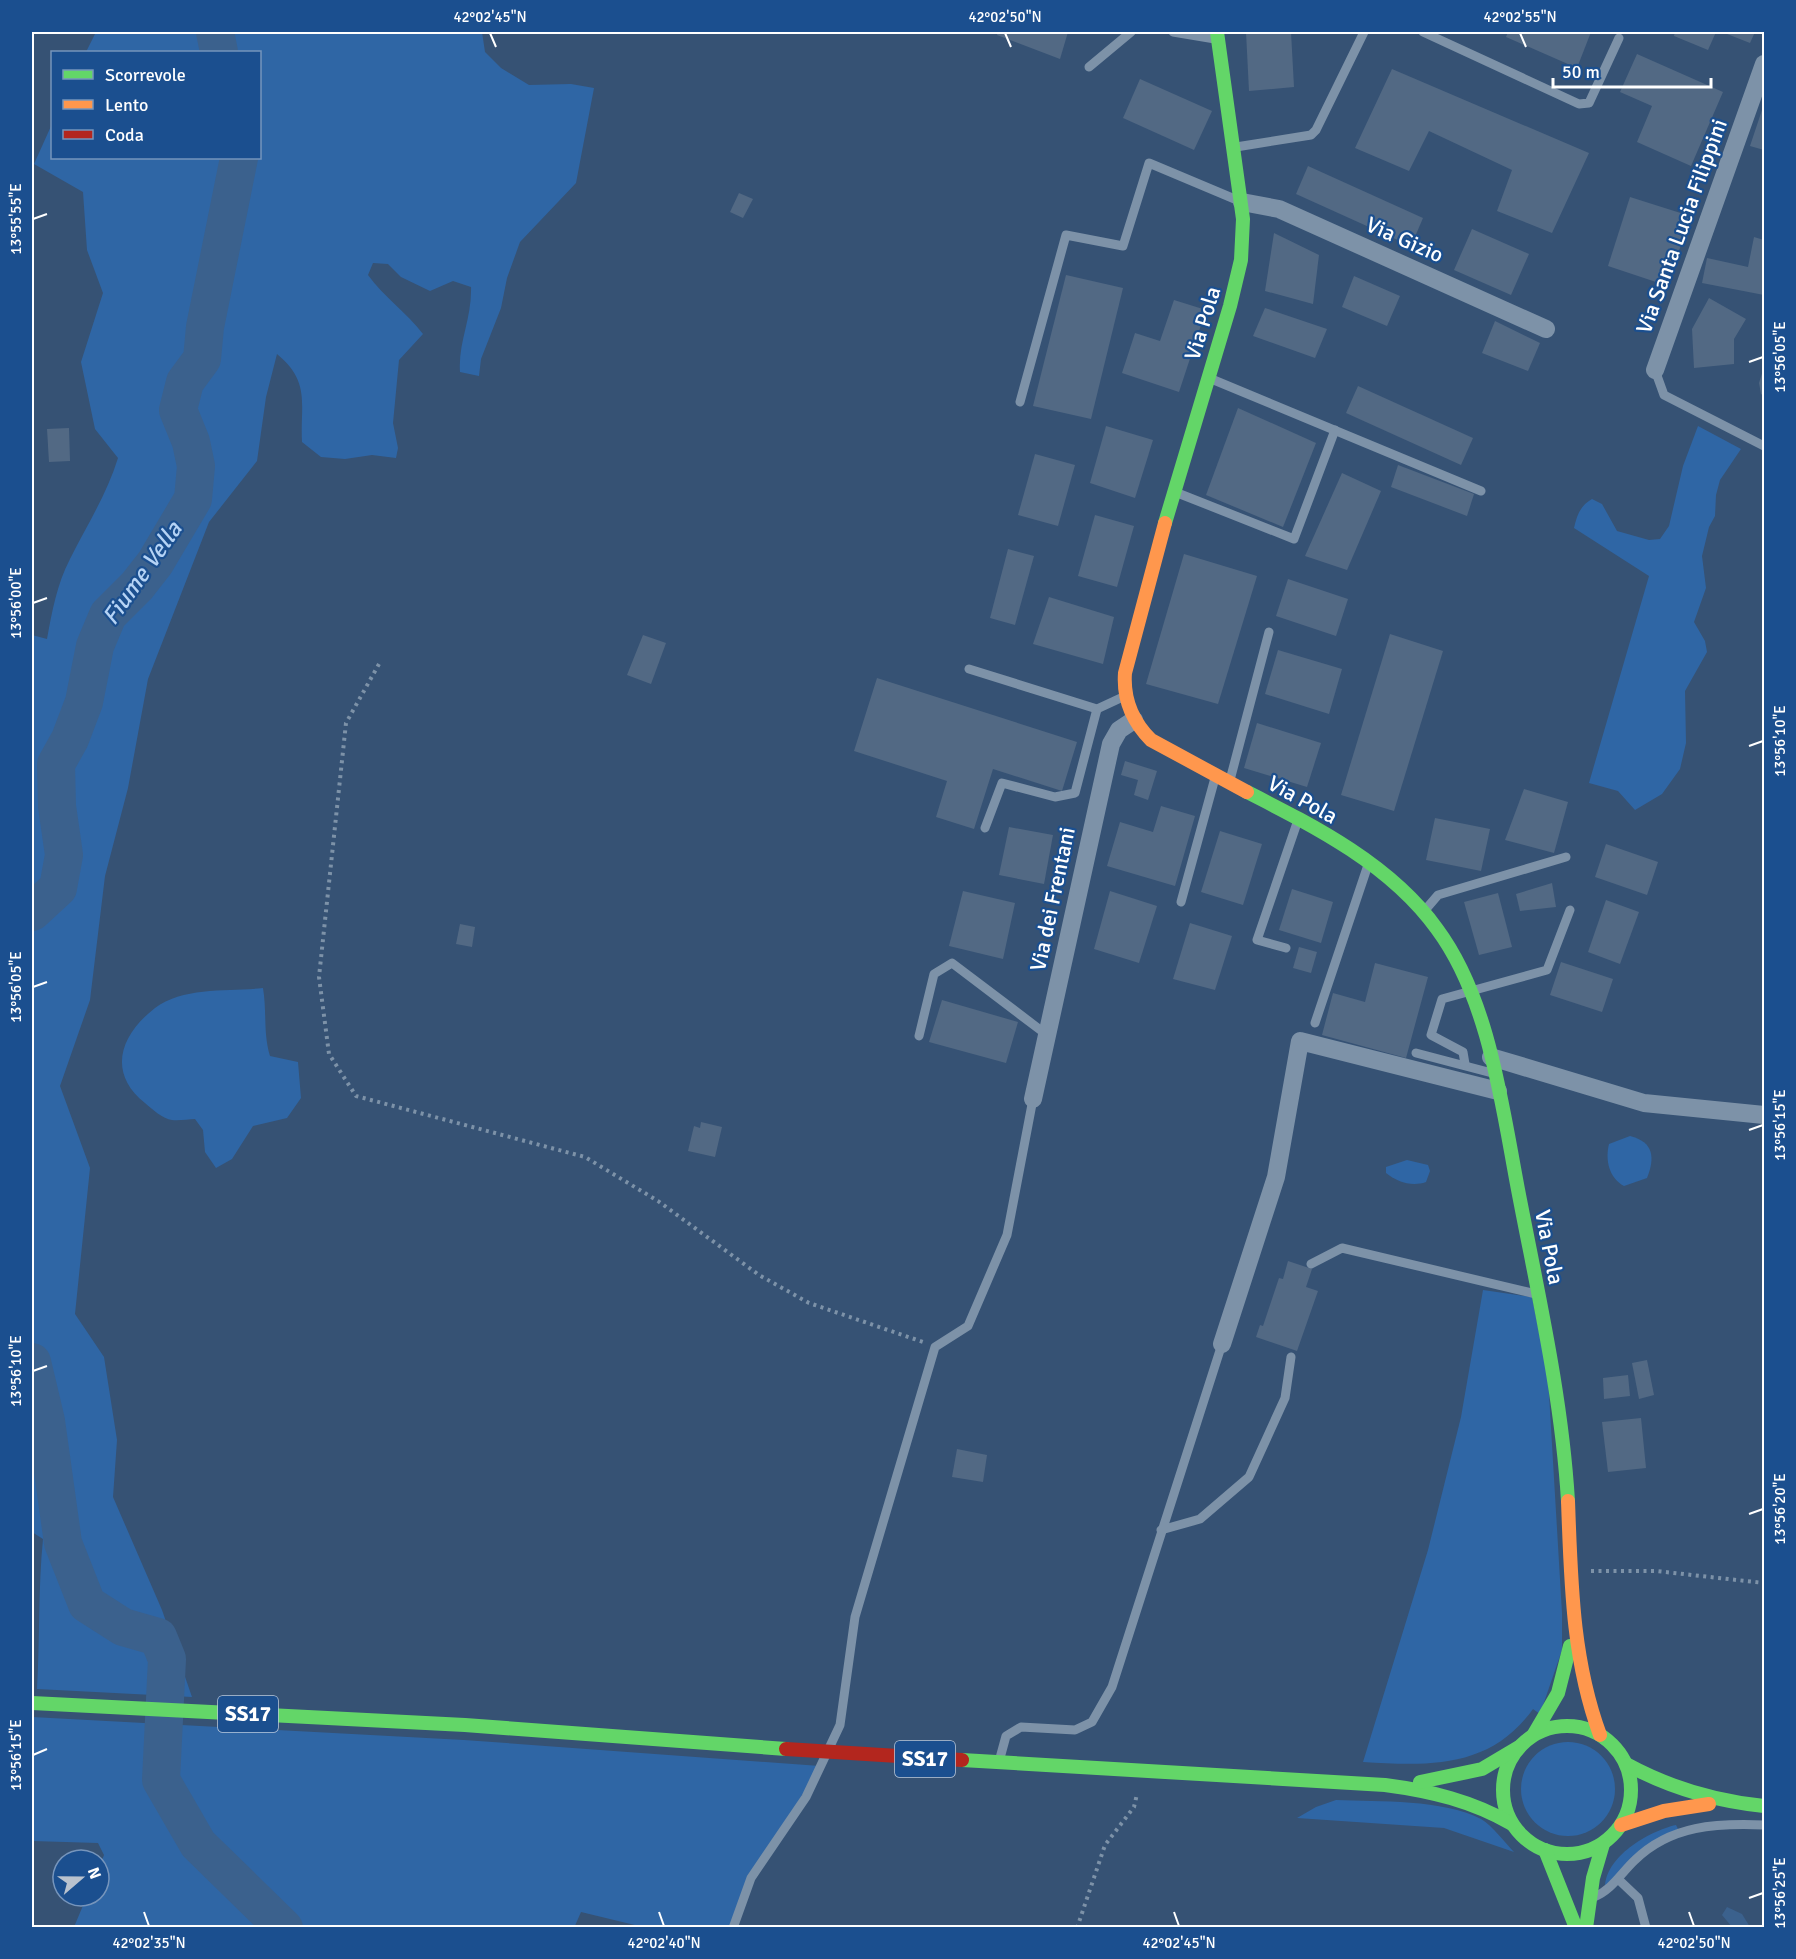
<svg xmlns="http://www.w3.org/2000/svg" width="1796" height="1959" font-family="Signika,sans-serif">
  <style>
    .green { fill: #2f66a5 }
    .water { fill: #3b618d }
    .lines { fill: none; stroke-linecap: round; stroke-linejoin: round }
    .river { stroke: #3b618d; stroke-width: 38 }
    .building { fill: #526984 }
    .path { stroke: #7d92a8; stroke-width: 4; stroke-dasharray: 3 4.5; stroke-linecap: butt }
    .lane { stroke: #7d92a8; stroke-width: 9 }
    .street { stroke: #7d92a8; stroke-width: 18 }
    .fast { stroke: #63d668; stroke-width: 14 }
    .slow { stroke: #ff974d; stroke-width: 14 }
    .jam { stroke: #b3261e; stroke-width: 14 }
    .ticks { fill: none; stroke: #fff; stroke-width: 2 }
    .labels { text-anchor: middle; stroke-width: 4.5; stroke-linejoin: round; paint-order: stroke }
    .shield { fill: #1b4f8f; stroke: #bbcadd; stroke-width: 1.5 }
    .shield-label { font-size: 21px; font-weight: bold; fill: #fff }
    .street-label { font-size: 22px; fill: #fff; stroke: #1b4f8f }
    .water-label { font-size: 24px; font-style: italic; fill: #b5d3f5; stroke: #1b4f8f }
    .neatline { fill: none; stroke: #fff; stroke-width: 2 }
    .ticks-label { font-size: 15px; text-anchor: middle; fill: #fff }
  </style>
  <rect width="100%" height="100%" fill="#365274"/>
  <!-- green -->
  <g class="green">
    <path d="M96,32h386l3,20 16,16 28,17 42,-1 23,4 -18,95 -56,59 -13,36 -6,30 -20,51 -2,17 -19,-4c-2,-30 12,-53 11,-85l-18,-6 -23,10 -29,-14 -13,-13 -15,-1 -5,12c16,22 38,37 55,59l-24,26 -6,63 5,25 -2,10 -24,-3 -27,4 -24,-2 -19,-15c-2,-38 9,-60 -25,-88l-11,43 -9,64 -48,61 -61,157 -20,109 -23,88 -15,124 -30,86 30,82 -15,146 29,43 13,83 -4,57 49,113 30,87 -155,-8c3,-50 1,-100 6,-150l-11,-7v-897l15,4c5,-28 10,-55 23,-80 17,-34 37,-65 48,-101l-23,-29 -14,-67 22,-69 -16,-43 -4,-58 -49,-28 18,-40v34h208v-106h-174z"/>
    <path d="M1698,426l43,23 -21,31 -4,15 -1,21 -6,11 -7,29 4,32 -12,34 11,19 2,11 -22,39 1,52 -6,26 -18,25 -27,16 -17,-19 -29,-8 60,-207 -75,-48c3,-13 6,-22 18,-29l10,5 15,27 32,9 11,-1 9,-13 14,-60z"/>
    <path d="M263,988c4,24 0,45 7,68l28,6 3,36 -14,20 -34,8 -21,33 -16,9 -11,-16 -2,-22 -8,-11c-7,0 -16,2 -23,1 -9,-1 -20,-11 -27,-17 -38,-30 -25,-68 10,-95 29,-22 74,-16 108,-20z"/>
    <path d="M1630,1136c24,6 25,22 17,42l-23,8c-15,-8 -19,-26 -15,-42z"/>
    <path d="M1407,1160l21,5 2,6 -4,11c-14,5 -29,0 -40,-9v-6z"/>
    <path d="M1483,1290l49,7 16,80 14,236v37l-22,64 -7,-5c-43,60 -104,57 -170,53l65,-212 33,-133z"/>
    <path d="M32,1717l432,23 356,26 -69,112 -19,49h-89l-62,-15 -7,16 -500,-1 13,-31h12v-28l5,-13 -6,-12 -66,-2z"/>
    <circle cx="1568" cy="1789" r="47"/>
    <path d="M1336,1800c43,2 107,-1 145,19 12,7 23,23 33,33l-70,-24 -147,-10 19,-11z"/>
    <path d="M1676,1825l2,4c-32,14 -51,34 -73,60 -1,-32 44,-58 71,-64z"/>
  </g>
  <!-- water -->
  <path class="water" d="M1727,1907l15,7 8,13h-18l-10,-12z"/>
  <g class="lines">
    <!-- river -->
    <g class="river">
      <path d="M215,32l4,20"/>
      <path d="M32,912l26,-24 6,-33 -7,-49 -1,-42 14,-25 14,-37 11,-56 13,-31 29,-29 18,-23 38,-64 3,-33 -5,-24 -13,-32 7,-28 17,-23 3,-32 34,-169"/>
      <path d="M32,1362l14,59 17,122 24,61 36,23 35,10 9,22 -6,121 37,64 86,84"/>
    </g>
  </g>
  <!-- building -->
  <g class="building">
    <path d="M998,32h70l-8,27 -63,-24z"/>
    <path d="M1246,32h45l3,55 -45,4z"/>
    <path d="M1508,32h83l-14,36 -71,-31z"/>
    <path d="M1675,32h41l-8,18 -34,-14z"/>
    <path d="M1722,32h33l-5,11z"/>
    <path d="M1637,54l86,38 -32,74 -54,-24 15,-36 -32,-14z"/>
    <path d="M1392,69l197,84 -37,80 -55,-22 15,-41 -83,-39 -20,40 -54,-23z"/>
    <path d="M1140,79l72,32 -18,39 -71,-32z"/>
    <path d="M1764,104v46l-14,-4z"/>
    <path d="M1308,166l115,52 -12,28 -115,-52z"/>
    <path d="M739,193l14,6 -10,19 -13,-6z"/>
    <path d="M1630,197l60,19 -22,70 -60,-20z"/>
    <path d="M1472,229l57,25 -18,41 -57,-25z"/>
    <path d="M1274,233l45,22 -6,49 -48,-13z"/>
    <path d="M1754,237l10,3v55l-62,-12 5,-25 41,9z"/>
    <path d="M1066,275l57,13 -32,131 -58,-13z"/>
    <path d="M1354,276l46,20 -13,30 -45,-19z"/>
    <path d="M1709,298l37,21 -12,20v25l-40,4 -2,-39z"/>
    <path d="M1174,300l32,10 -27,82 -57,-19 13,-40 25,8z"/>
    <path d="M1265,308l62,21 -12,29 -62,-22z"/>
    <path d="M1495,321l45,22 -12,28 -46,-18z"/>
    <path d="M1764,367v29l-3,-2 -2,-11z"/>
    <path d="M1358,386l115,52 -12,27 -115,-52z"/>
    <path d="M1238,408l78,35 -33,84 -77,-32z"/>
    <path d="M1106,426l47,14 -18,58 -45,-15z"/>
    <path d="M69,428l1,33 -21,1 -2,-33z"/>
    <path d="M1035,454l40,11 -17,61 -40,-11z"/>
    <path d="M1398,465l76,29 -7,22 -76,-29z"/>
    <path d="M1342,473l39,18 -34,79 -42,-14z"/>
    <path d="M1095,515l39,11 -17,61 -39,-11z"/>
    <path d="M1008,549l26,7 -19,69 -25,-7z"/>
    <path d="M1184,554l73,22 -39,128 -72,-20z"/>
    <path d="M1288,579l60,20 -12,37 -60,-20z"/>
    <path d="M1049,597l65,20 -11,47 -70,-20z"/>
    <path d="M1390,634l53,17 -49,160 -53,-16z"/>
    <path d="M643,635l23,8 -15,41 -24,-9z"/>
    <path d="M1278,650l64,19 -13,45 -64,-20z"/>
    <path d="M877,678l200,64 -15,49 -69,-22 -19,60 -38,-12 11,-36 -93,-30z"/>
    <path d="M1257,723l64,20 -14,44 -63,-19z"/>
    <path d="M1125,761l32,10 -9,29 -14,-5 4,-15 -17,-5z"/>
    <path d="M1524,789l44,13 -14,51 -49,-13z"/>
    <path d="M1161,806l34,10 -20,70 -68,-20 13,-44 33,10z"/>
    <path d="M1435,818l55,11 -9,42 -55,-11z"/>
    <path d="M1009,827l44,8 -9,49 -45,-9z"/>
    <path d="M1220,831l42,13 -19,61 -42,-13z"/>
    <path d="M1606,844l52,18 -11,33 -52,-18z"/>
    <path d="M1552,883l4,24 -36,4 -4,-17z"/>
    <path d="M1292,889l41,13 -12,41 -42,-13z"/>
    <path d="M963,891l52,12 -12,56 -54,-13z"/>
    <path d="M1110,891l47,15 -18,57 -45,-14z"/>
    <path d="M1498,893l14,54 -33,8 -15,-53z"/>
    <path d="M1606,900l33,12 -19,52 -32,-12z"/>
    <path d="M1190,923l42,13 -17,54 -42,-11z"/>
    <path d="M460,924l15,3 -3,20 -16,-3z"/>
    <path d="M1299,947l18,5 -6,21 -18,-5z"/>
    <path d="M1561,962l52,17 -11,33 -52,-17z"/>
    <path d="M1375,963l53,14 -22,81 -84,-23 11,-42 32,9z"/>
    <path d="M942,1000l76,22 -12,41 -77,-21z"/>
    <path d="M701,1122l21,5 -7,30 -27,-6 6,-25 6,2z"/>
    <path d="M1288,1261l24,8 -6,18 12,4 -21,60 -41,-14 4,-12 3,1 16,-48 4,1z"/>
    <path d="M1647,1360l7,35 -15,4 -7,-36z"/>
    <path d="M1628,1375l2,21 -26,3 -1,-21z"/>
    <path d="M1641,1418l5,50 -38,4 -6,-50z"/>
    <path d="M957,1449l30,6 -4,27 -31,-5z"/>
  </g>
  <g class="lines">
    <!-- path -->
    <g class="path">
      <path d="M379,664l-33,59 -27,254 10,77 27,42 229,61 73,44 101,74 50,28 114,39"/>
      <path d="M1591,1571h65l108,12"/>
      <path d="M1077,1928l28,-83 29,-38 3,-13"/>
    </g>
    <!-- lane -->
    <g class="lane">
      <path d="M1173,32l42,7"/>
      <path d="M1423,32l156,72 10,-1 30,-65"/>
      <path d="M1089,67l42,-35"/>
      <path d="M1236,147l75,-12 5,-5 48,-98"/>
      <path d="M1655,370l9,25 100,51"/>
      <path d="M1209,378l272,113"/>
      <path d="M1020,402l46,-167 57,11 26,-83 88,37"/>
      <path d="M1175,492l119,47 41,-109"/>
      <path d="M969,669l128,40 28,-13"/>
      <path d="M1230,780l39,-148"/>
      <path d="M985,828l17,-45 53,14 20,-4 22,-84"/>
      <path d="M1181,902l34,-124"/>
      <path d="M1426,909l12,-14 128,-38"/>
      <path d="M1286,948l-29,-8 41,-120"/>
      <path d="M1315,1023l53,-158"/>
      <path d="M919,1036l15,-62 18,-11 95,72"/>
      <path d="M1416,1053l76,20"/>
      <path d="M1465,1064l-2,-12 -32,-17 11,-36 105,-29 23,-60"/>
      <path d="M1311,1264l31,-16 194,46"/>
      <path d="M1161,1530l39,-11 49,-42 36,-79 6,-41"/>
      <path d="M1000,1758l6,-22 15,-9 54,3 17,-8 20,-35 110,-343"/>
      <path d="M1618,1879l20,19 8,30"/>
      <path d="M1594,1897c18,-7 27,-24 41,-37 36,-35 82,-37 129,-35"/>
      <path d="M733,1928l18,-50 55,-81 34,-72 15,-108 80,-270 33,-21 39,-91 26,-136"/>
    </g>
    <!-- street -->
    <g class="street">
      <path d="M1242,202l37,7 267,120"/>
      <path d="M1655,370l109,-306"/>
      <path d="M1491,1057l153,46 120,12"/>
      <path d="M1033,1099l78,-355 8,-14 15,-10"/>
      <path d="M1222,1344l54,-167 24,-136 198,50"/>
    </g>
    <!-- fast -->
    <g class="fast">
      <path d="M1165,523l65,-217 11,-46 2,-41 -26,-187"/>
      <path d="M1247,792c69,35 144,73 190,137 55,74 66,187 84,276 19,98 41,196 47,296"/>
      <path d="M32,1703l433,22 321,24"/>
      <circle cx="1567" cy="1790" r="64"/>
      <path d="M1534,1734l24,-41 12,-47"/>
      <path d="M962,1760l423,25c46,6 87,16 127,39"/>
      <path d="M1626,1764c44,24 88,37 138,42"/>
      <path d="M1420,1782l62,-13 37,-22"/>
      <path d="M1545,1850l31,78"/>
      <path d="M1586,1928l7,-50 10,-34"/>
    </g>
    <!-- slow -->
    <g class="slow">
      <path d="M1165,523l-40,150c-2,27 7,48 26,67l96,52"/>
      <path d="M1568,1501c3,80 4,158 32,234"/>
      <path d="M1621,1825l43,-14 45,-7"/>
    </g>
    <!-- jam -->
    <path class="jam" d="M786,1749l176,11"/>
  </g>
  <!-- ticks -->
  <path class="ticks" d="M490,33l6,14M1005,33l6,14M1520,33l6,14M33,219l14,-5M1749,362l14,-5M33,603l14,-5M1749,746l14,-5M33,987l14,-5M1749,1130l14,-5M33,1371l14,-5M1749,1514l14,-5M33,1755l14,-6M1749,1898l14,-5M144,1912l5,14M659,1912l5,14M1174,1912l5,14M1689,1912l5,14"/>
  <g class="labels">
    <!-- shield labels -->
    <g class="shield">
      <rect x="218" y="1696" width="60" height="36" rx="4.5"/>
      <rect x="895" y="1741" width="60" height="36" rx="4.5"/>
    </g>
    <g class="shield-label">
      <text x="248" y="1721">SS17</text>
      <text x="925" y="1766">SS17</text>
    </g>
    <!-- street labels -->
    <g class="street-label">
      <text transform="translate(1681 226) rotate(-70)" y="8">Via Santa Lucia Filippini</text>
      <text transform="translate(1405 239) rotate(24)" y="8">Via Gizio</text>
      <text transform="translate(1202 323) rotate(-73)" y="8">Via Pola</text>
      <text transform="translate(1303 799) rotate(29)" y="8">Via Pola</text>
      <text transform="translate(1052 899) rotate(-78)" y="8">Via dei Frentani</text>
      <text transform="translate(1550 1247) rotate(79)" y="8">Via Pola</text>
    </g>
    <!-- water labels -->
    <g class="water-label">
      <text transform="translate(142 573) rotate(-55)" y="8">Fiume Vella</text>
    </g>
  </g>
  <!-- border -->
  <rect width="1796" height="1959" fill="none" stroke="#1b4f8f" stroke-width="66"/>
  <!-- legend -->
  <rect x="51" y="51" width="210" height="108" fill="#1b4f8f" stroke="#7695bc" stroke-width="1.5"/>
  <rect x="63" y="70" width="30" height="9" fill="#63d668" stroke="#7695bc" stroke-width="1.5"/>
  <text x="105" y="81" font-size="18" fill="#ffffff">Scorrevole</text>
  <rect x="63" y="100" width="30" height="9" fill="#ff974d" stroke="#7695bc" stroke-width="1.5"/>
  <text x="105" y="111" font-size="18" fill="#ffffff">Lento</text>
  <rect x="63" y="130" width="30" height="9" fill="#b3261e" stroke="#7695bc" stroke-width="1.5"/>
  <text x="105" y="141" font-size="18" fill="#ffffff">Coda</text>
  <!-- north arrow -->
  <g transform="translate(81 1878) rotate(70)"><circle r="28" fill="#1b4f8f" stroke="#7695bc" stroke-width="1.5"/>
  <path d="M0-4.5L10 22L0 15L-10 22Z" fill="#b9c2ce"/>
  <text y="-9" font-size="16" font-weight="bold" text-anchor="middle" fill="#ffffff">N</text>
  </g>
  <!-- scale -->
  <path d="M1553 78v9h158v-9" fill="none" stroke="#ffffff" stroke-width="3"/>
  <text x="1562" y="78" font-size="18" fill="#ffffff" stroke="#1b4f8f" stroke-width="4.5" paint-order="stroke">50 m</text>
  <rect x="33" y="33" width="1730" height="1893" class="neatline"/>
  <g class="ticks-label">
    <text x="490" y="22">42°02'45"N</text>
    <text x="1005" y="22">42°02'50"N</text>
    <text x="1520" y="22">42°02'55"N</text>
    <text transform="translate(16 219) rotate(-90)" y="5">13°55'55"E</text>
    <text transform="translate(1780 357) rotate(-90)" y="5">13°56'05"E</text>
    <text transform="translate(16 603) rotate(-90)" y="5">13°56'00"E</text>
    <text transform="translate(1780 741) rotate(-90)" y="5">13°56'10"E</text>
    <text transform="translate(16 987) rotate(-90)" y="5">13°56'05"E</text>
    <text transform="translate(1780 1125) rotate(-90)" y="5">13°56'15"E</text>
    <text transform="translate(16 1371) rotate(-90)" y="5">13°56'10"E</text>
    <text transform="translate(1780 1509) rotate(-90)" y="5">13°56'20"E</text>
    <text transform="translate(16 1755) rotate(-90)" y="5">13°56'15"E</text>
    <text transform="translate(1780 1893) rotate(-90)" y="5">13°56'25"E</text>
    <text x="149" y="1948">42°02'35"N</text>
    <text x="664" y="1948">42°02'40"N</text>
    <text x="1179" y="1948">42°02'45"N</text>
    <text x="1694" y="1948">42°02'50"N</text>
  </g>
</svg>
